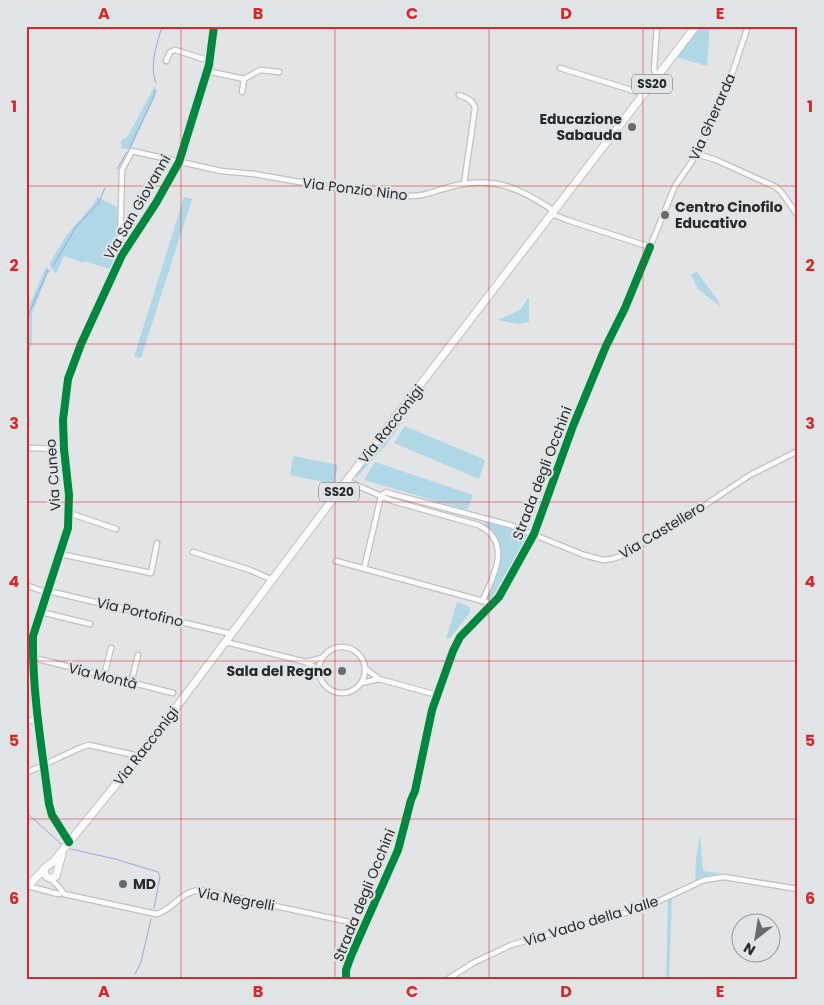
<svg xmlns="http://www.w3.org/2000/svg" width="824" height="1005" font-family="Poppins,sans-serif">
  <style>
    .green { fill: #afd7e6 }
    .lines { fill: none; stroke-linecap: round; stroke-linejoin: round }
    .stream { stroke: #96a9d8; stroke-width: 1 }
    .minor-casing { stroke: #bfc1c2; stroke-width: 7 }
    .primary-casing { stroke: #bfc1c2; stroke-width: 9 }
    .minor { stroke: #fbfbfb; stroke-width: 4.5 }
    .primary { stroke: #fbfbfb; stroke-width: 7 }
    .cycleway-casing { stroke: #e1e4e6; stroke-width: 11 }
    .cycleway { stroke: #00873e; stroke-width: 8 }
    .grid { fill: none; stroke: #d62828; stroke-width: 1; stroke-opacity: 0.55 }
    .poi-dot { fill: #696a6b; stroke: #e1e4e6; stroke-width: 2 }
    .labels { text-anchor: middle; stroke-width: 4.5; stroke-linejoin: round; paint-order: stroke }
    .shield { fill: #e1e4e6; stroke: #606162; stroke-width: 1 }
    .shield-label { font-size: 12px; font-weight: bold; fill: #28292a }
    .street-label { font-size: 14px; fill: #28292a; stroke: #e1e4e6 }
    .poi-label { font-size: 14px; font-weight: bold; fill: #28292a; stroke: #e1e4e6; text-anchor: end }
    .neatline { fill: none; stroke: #d62828; stroke-width: 2 }
    .grid-label { font-size: 16px; text-anchor: middle; font-weight: bold; fill: #d62828 }
  </style>
  <rect width="100%" height="100%" fill="#e2e4e5"/>
  <!-- green -->
  <g class="green">
    <path d="M700,26h10l-3,40 -28,-8 -2,-2z"/>
    <path d="M154,87l3,4 -27,59 -9,-2 1,-4 -2,-2 8,-6z"/>
    <path d="M97,197l20,10 2,37 -7,26 -27,-9 -1,2 -20,-7 -8,18 -7,-10c7,-9 11,-21 19,-30 9,-13 22,-22 29,-37z"/>
    <path d="M184,197l8,2 -51,159 -7,-1z"/>
    <path d="M46,267l5,4 -3,2 -16,41v26l-6,30v27v-84z"/>
    <path d="M697,272l20,27 4,8 -23,-18 -7,-14z"/>
    <path d="M529,297v25l-10,2 -21,-4 22,-10z"/>
    <path d="M400,419l2,3 -16,23 -29,32h-3z"/>
    <path d="M405,426l80,34 -6,19 -85,-36z"/>
    <path d="M293,456l45,9 -4,19 -44,-9z"/>
    <path d="M375,462l98,33 -6,15 -103,-30z"/>
    <path d="M485,521l44,13v5l-30,55 -6,7 -8,-1c16,-28 26,-51 0,-76z"/>
    <path d="M457,602l13,5v6l-20,25 -4,1z"/>
    <path d="M700,836l3,35 17,2 -25,7 1,-22z"/>
    <path d="M672,898l-3,81h-3l2,-79z"/>
  </g>
  <g class="lines">
    <!-- stream -->
    <g class="stream">
      <path d="M156,83c-7,-19 1,-38 6,-57"/>
      <path d="M130,147l23,-48 2,-8"/>
      <path d="M117,169l10,-17"/>
      <path d="M53,266l23,-39 23,-25 6,-14"/>
      <path d="M26,354l3,-41 19,-43"/>
      <path d="M26,812l35,32"/>
      <path d="M71,849l44,10 43,13 2,5 -6,31"/>
      <path d="M135,974l6,-12 10,-43"/>
    </g>
    <defs>
      <g id="minor">
        <path d="M657,26l-3,43 3,8"/>
        <path d="M166,61l4,-9 5,-2 35,11"/>
        <path d="M560,68l84,26"/>
        <path d="M207,71l37,8"/>
        <path d="M242,92l2,-13 16,-9 19,2"/>
        <path d="M459,95c8,3 14,5 16,13l-11,76"/>
        <path d="M697,154l19,6 60,27 6,6 16,23"/>
        <path d="M552,214l15,6 83,27 25,-61 22,-32 30,-65 21,-63"/>
        <path d="M122,255l-2,-6 2,-79 10,-19 89,20 33,3 74,13 80,9c16,1 29,-6 45,-10 41,-10 67,2 101,25"/>
        <path d="M26,448l38,1"/>
        <path d="M347,481l34,15 5,-4 6,2 118,31 74,30 19,5 9,-1 12,-4 60,-36 66,-44 48,-24"/>
        <path d="M69,513l47,16"/>
        <path d="M193,552l57,18 23,10"/>
        <path d="M60,554l91,19 6,-30"/>
        <path d="M336,561l158,43"/>
        <path d="M364,569l17,-73 12,5 85,24c35,16 16,52 4,76"/>
        <path d="M26,585l21,8"/>
        <path d="M48,591l184,43"/>
        <path d="M41,612l49,12"/>
        <path d="M226,642l80,20 13,8"/>
        <circle cx="342" cy="670" r="23"/>
        <path d="M34,658l139,35"/>
        <path d="M306,662l16,-4"/>
        <path d="M366,669l13,10 58,16"/>
        <path d="M104,676l7,-28"/>
        <path d="M131,683l7,-28"/>
        <path d="M361,683l18,-4"/>
        <path d="M26,722l12,-4"/>
        <path d="M26,773l56,-26 7,-2 50,11"/>
        <path d="M69,842l-17,-27 -3,-11c-7,-55 -17,-112 -16,-168l35,-108 1,-33 -5,-46 -1,-29 5,-41 13,-35 41,-89 34,-52 23,-41 30,-97 5,-39"/>
        <path d="M50,878l9,9 5,7 92,20c18,-4 23,-22 44,-24l164,35"/>
        <path d="M28,886l30,8 4,-1"/>
        <path d="M346,979v-9l5,-14 47,-106 13,-50 4,-9 17,-81 21,-59 7,-14 39,-40 35,-63 39,-108 33,-80 19,-38 25,-61"/>
        <path d="M448,979l25,-16 38,-18 135,-38 58,-27 20,-3 74,12"/>
      </g>
      <g id="primary">
        <path d="M44,869c0,8 6,12 12,7l6,-22"/>
        <path d="M26,888l21,-22 6,-4 91,-112 210,-279 342,-445"/>
      </g>
    </defs>
    <!-- minor casing -->
    <use href="#minor" class="minor-casing"/>
    <!-- primary casing -->
    <use href="#primary" class="primary-casing"/>
    <!-- minor -->
    <use href="#minor" class="minor"/>
    <!-- primary -->
    <use href="#primary" class="primary"/>
    <defs>
      <g id="cycleway">
        <path d="M69,842l-17,-27 -3,-11c-7,-55 -17,-112 -16,-168l35,-108 1,-33 -5,-46 -1,-29 5,-41 13,-35 41,-89 34,-52 23,-41 30,-97 5,-39"/>
        <path d="M346,979v-9l5,-14 47,-106 13,-50 4,-9 17,-81 21,-59 7,-14 39,-40 35,-63 39,-108 33,-80 19,-38 25,-61"/>
      </g>
    </defs>
    <!-- cycleway casing -->
    <use href="#cycleway" class="cycleway-casing"/>
    <!-- cycleway -->
    <use href="#cycleway" class="cycleway"/>
  </g>
  <!-- grid -->
  <path class="grid" d="M181,26v953M335,26v953M489,26v953M643,26v953M26,186h772M26,344h772M26,502h772M26,661h772M26,819h772"/>
  <!-- markers -->
  <g class="poi-dot">
    <circle cx="632" cy="127" r="5"/>
    <circle cx="665" cy="215" r="5"/>
    <circle cx="342" cy="671" r="5"/>
    <circle cx="123" cy="884" r="5"/>
  </g>
  <g class="labels">
    <!-- shield labels -->
    <g class="shield">
      <rect x="632" y="74.5" width="40" height="19" rx="4"/>
      <rect x="319" y="482.5" width="40" height="19" rx="4"/>
    </g>
    <g class="shield-label">
      <text x="652" y="88">SS20</text>
      <text x="339" y="496">SS20</text>
    </g>
    <!-- street labels -->
    <g class="street-label">
      <text transform="translate(712 117) rotate(-66)" y="5">Via Gherarda</text>
      <text transform="translate(355 189) rotate(7)" y="5">Via Ponzio Nino</text>
      <text transform="translate(137 207) rotate(-60)" y="5">Via San Giovanni</text>
      <text transform="translate(391 424) rotate(-52)" y="5">Via Racconigi</text>
      <text transform="translate(542 473) rotate(-69)" y="5">Strada degli Occhini</text>
      <text transform="translate(53 475) rotate(-94)" y="5">Via Cuneo</text>
      <text transform="translate(662 530) rotate(-31)" y="5">Via Castellero</text>
      <text transform="translate(140 612) rotate(13)" y="5">Via Portofino</text>
      <text transform="translate(103 676) rotate(14)" y="5">Via Montà</text>
      <text transform="translate(146 746) rotate(-52)" y="5">Via Racconigi</text>
      <text transform="translate(364 895) rotate(-68)" y="5">Strada degli Occhini</text>
      <text transform="translate(236 899) rotate(10)" y="5">Via Negrelli</text>
      <text transform="translate(591 921) rotate(-17)" y="5">Via Vado della Valle</text>
    </g>
    <!-- poi labels -->
    <g class="poi-label">
      <text x="622" y="124">Educazione<tspan x="622" dy="16">Sabauda</tspan></text>
      <text x="675" y="212" text-anchor="start">Centro Cinofilo<tspan x="675" dy="16">Educativo</tspan></text>
      <text x="332" y="676">Sala del Regno</text>
      <text x="133" y="889" text-anchor="start">MD</text>
    </g>
  </g>
  <!-- border -->
  <rect width="824" height="1005" fill="none" stroke="#e1e4e6" stroke-width="55"/>
  <!-- north arrow -->
  <g transform="translate(756 938) rotate(211)"><circle r="24" fill="#e1e4e6" stroke="#97999b"/>
  <path d="M0-4L9 19L0 12L-9 19Z" fill="#696a6b"/>
  <text y="-8" font-size="14" font-weight="bold" text-anchor="middle" fill="#28292a">N</text>
  </g>
  <rect x="28" y="28" width="768" height="950" class="neatline"/>
  <g class="grid-label">
    <text x="104" y="19">A</text>
    <text x="258" y="19">B</text>
    <text x="412" y="19">C</text>
    <text x="566" y="19">D</text>
    <text x="720" y="19">E</text>
    <text x="14" y="112">1</text>
    <text x="810" y="112">1</text>
    <text x="14" y="271">2</text>
    <text x="810" y="271">2</text>
    <text x="14" y="429">3</text>
    <text x="810" y="429">3</text>
    <text x="14" y="587">4</text>
    <text x="810" y="587">4</text>
    <text x="14" y="746">5</text>
    <text x="810" y="746">5</text>
    <text x="14" y="904">6</text>
    <text x="810" y="904">6</text>
    <text x="104" y="997">A</text>
    <text x="258" y="997">B</text>
    <text x="412" y="997">C</text>
    <text x="566" y="997">D</text>
    <text x="720" y="997">E</text>
  </g>
</svg>
